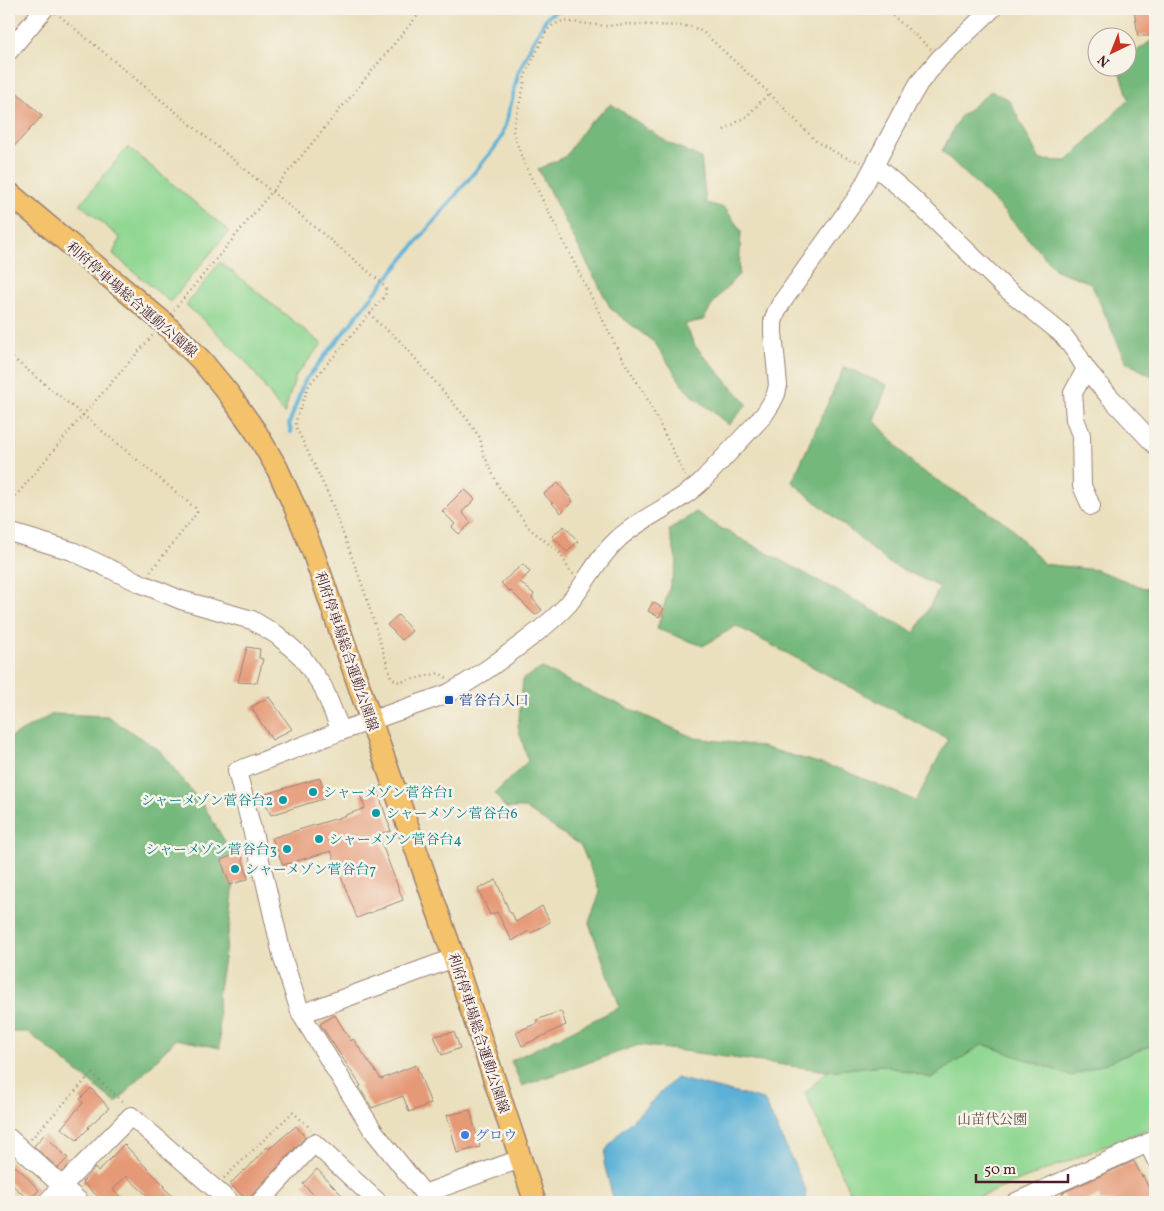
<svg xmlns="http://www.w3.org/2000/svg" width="1164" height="1211" font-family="Vollkorn,'Noto Serif JP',serif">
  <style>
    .green { fill: #90d792; stroke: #6d7b5e }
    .forest { fill: #74b87c; stroke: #5f6c54 }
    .water { fill: #5ab0d6; stroke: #526880 }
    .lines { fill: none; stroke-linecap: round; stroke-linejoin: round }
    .stream { stroke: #5ab0d6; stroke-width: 4 }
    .building { fill: #e59977 }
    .minor-casing { stroke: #9a8074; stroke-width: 20 }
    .major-casing { stroke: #9a8074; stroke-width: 24 }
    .path { stroke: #9a8074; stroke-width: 2.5; stroke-dasharray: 1 4; stroke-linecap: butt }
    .minor { stroke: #fff; stroke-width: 18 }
    .major { stroke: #f3c26a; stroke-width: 21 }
    .transit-dot { fill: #1a4fb4; stroke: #f7f3e8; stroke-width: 2 }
    .culture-dot { fill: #0f9aa8; stroke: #f7f3e8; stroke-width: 2 }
    .shop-dot { fill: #3f7fe0; stroke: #f7f3e8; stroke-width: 2 }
    .labels { text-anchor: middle; stroke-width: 5; stroke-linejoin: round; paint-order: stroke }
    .street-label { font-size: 14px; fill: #4a1f2b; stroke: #f7f3e8 }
    .transit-label { font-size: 14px; fill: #164399; stroke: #f7f3e8; text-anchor: start }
    .culture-label { font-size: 14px; fill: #0d838f; stroke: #f7f3e8; text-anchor: start }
    .park-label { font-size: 14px; fill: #5c4d45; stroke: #f7f3e8 }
    .shop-label { font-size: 14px; fill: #366cbe; stroke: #f7f3e8; text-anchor: start }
  </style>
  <rect width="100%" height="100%" fill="#f7f3e8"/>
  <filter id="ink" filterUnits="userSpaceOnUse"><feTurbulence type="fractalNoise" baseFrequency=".02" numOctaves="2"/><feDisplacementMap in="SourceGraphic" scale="10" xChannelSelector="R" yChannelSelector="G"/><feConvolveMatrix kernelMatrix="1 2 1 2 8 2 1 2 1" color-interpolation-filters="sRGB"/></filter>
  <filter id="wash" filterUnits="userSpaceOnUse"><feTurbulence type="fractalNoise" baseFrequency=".0096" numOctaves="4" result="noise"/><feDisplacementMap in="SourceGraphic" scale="20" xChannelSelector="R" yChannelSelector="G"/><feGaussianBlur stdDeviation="1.12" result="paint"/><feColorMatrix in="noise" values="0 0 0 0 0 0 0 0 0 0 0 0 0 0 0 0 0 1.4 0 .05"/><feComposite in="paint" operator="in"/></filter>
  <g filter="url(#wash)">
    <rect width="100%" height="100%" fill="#eae0be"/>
    <!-- green -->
    <g class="green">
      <path d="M128,147l101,84 -59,71 -57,-48 7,-16 -40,-34z"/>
      <path d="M220,262l102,82 -26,31 -12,39 -36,-50 -37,-37 -25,-22z"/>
      <path d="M983,1044l89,32 83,-32v82l-188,76h-113l-49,-109 22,-22 55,-6 49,13z"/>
    </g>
    <!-- forest -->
    <g class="forest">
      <path d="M1155,38v340l-29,-16 -35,-79 -35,-13 -59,-66 -55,-53 18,-34 31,-26 18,9 31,60 27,1 62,-62 -10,-31h7l1,-10z"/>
      <path d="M611,104l56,38 34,16 5,45 19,5 16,23 -2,43 -25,28 -11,18 -18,4 10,22 52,58 -18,21 -43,-35 -31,-47 -44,-34 -73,-140 27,-12 21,-31z"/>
      <path d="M844,367l43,18 -13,35 42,47 93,58 35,39 53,6 58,22v452l-83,32 -89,-32 -52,34 -49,-13 -55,6 -188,-26 -117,41 -11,-25 109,-54 -31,-84 11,-31 -19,-46 -56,-38h-20l-10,-15 33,-32 -10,-34 5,-48 19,-11 38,19 115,51 64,8 84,24 73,31 32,-62 -212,-113 -33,20 -46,-17 20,-67 -8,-32 27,-18 23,15 196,106 25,-46 -51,-24 -97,-81z"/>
      <path d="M53,714l54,2 52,34 46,58 31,52 -6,62 -12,73 2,53 -44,-9 -60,64 -88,-71h-19v-294z"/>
    </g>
    <!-- water -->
    <path class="water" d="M676,1078l88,22 42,90 -1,10 -2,2h-189l-10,-39 2,-13 12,-16z"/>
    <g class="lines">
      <!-- stream -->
      <path class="stream" d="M291,432l-2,-8 15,-42 75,-94 117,-142 6,-10 10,-36 6,-26 13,-29 16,-28 9,-6 19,-2"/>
    </g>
    <g id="blocks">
      <!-- building -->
      <g class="building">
        <path d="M1134,9h21v14l-2,13h-15z"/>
        <path d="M9,85l33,31 -33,36z"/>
        <path d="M558,483l15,18 -12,12 -17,-19z"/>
        <path d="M464,489l11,10 -13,13 9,11 -12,11 -7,-7 3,-3 -13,-13z"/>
        <path d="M564,526l14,15 -11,11 -15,-16z"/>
        <path d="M523,564l7,8 -10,10 14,12 -2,4 10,12 -7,5 -24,-24 -1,1 -9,-9z"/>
        <path d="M653,602l11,7 -5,8 -11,-6z"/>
        <path d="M398,615l14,16 -10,9 -15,-15z"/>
        <path d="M247,647l13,2 -1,9 4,1 -6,24 -19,-1z"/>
        <path d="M269,697l23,32 -20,11 -21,-33z"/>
        <path d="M320,778l6,20 -55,17 -9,-20z"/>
        <path d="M377,789l14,42 -13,3 25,66 -46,18 -26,-67 -48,14 -11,-27 66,-20 27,-10 -5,-13z"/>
        <path d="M241,852l7,27 -18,6 -9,-25z"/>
        <path d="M496,880l14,33h2l4,9 26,-16 8,16 -19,11 -2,-2 -17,10 -15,-29 -7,3 -12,-26z"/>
        <path d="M561,1011l5,14 -44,21 -6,-14 22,-9 -2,-3z"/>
        <path d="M335,1015l16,26 2,-2 28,40 35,-14 15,39 -22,8 -6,-16 -31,12 -13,-21 2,-1 -41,-62z"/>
        <path d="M454,1032l6,16 -18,7 -8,-19z"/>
        <path d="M91,1088l18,20 -21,19 1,1 -12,12 -16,-12 22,-25 -3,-4z"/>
        <path d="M470,1110l10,37 -23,6 -10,-38z"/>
        <path d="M296,1126l9,11 -53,58 -4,6 -18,-17 14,-14 1,1 22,-24 2,2z"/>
        <path d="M44,1135l24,23 -10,10 -24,-22z"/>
        <path d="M124,1144l17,18 24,24 -2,1 16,15h-25l-28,-26 -13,14 13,12h-22l-22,-20 13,-14 3,4z"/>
        <path d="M9,1161l15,13 15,16 -10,10 -20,-18z"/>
        <path d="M1134,1161l8,16 1,-1 11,23 -10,3h-43l-2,-6 -19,6h-13l-5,-9z"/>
        <path d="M317,1169l17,18 15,15h-28l-18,-18z"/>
      </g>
    </g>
  </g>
  <g filter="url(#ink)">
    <use href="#blocks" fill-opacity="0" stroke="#9a8074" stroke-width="1"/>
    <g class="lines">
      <defs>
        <g id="minor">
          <path d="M9,51l35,-42"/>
          <path d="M875,166l34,29 94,91 59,48 14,18 10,17 23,27 46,49"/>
          <path d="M1086,369l-13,24 2,26 6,16 1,51 9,20"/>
          <path d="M9,532l63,19 68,32 41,17 71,20 25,15 25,22 21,30 18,44"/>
          <path d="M301,1014l153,-56"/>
          <path d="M9,1138l53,48 -15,16"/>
          <path d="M1148,1143l7,15"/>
          <path d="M520,1159l-96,35 -52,-65 -71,-115 -18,-55 -20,-87 -26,-101 104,-40 106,-37c27,-14 52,-33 76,-51 16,-12 33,-25 46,-40 17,-20 29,-46 49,-64 25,-23 59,-34 84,-58l62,-66 7,-11 5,-10 2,-9 -5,-52v-11l3,-9 6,-11 76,-106 50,-94 11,-19 21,-25 52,-49"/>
          <path d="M80,1202l-18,-16 69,-70 99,86"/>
          <path d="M260,1202l54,-59 64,59"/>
          <path d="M1016,1202l139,-62"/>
        </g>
        <path id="major" d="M9,193l155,130 38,38 27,33 27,38 21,36 19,42 17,42 58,169 83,237 81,244"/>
      </defs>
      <!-- minor casing -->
      <use href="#minor" class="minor-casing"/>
      <!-- major casing -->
      <use href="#major" class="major-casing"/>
      <!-- path -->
      <g class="path">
        <path d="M885,9l46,40"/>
        <path d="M56,13l325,269c4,5 6,7 4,14l-76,89 -13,35v7l33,69 34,91 28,90 5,4 5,1 38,-9 8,5"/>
        <path d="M724,130l23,-14 22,-23 48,49 27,15 17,5"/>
        <path d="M174,310l249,-301"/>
        <path d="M370,313l6,8 24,20 67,78 13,19 3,15 16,34 31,42 29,23 11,19 4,4"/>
        <path d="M9,355l74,60 112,93 2,4 -3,5 -44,55"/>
        <path d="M685,476l-39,-80 -23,-36 -100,-199 -10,-30 1,-7 10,-38 1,-11 22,-45 6,-5 10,-4 43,5 21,-2 54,2 12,1 10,5 66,61"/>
        <path d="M9,504l74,-89 70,-80"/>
        <path d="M31,1139l61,-66 33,31"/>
        <path d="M224,1178l69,-66 18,17"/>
      </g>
      <!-- minor -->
      <use href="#minor" class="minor"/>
      <!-- major -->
      <use href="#major" class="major"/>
    </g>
  </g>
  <!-- markers -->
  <rect class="transit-dot" x="444" y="695" width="10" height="10" rx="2.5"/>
  <g class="culture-dot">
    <circle cx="313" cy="792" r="5"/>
    <circle cx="283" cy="800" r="5"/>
    <circle cx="376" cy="813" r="5"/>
    <circle cx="319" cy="839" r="5"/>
    <circle cx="287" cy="849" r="5"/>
    <circle cx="235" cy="869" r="5"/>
  </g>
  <circle class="shop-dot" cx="465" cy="1135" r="5"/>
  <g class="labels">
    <!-- street labels -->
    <g class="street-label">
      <text transform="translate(132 299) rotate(41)" y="5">利府停車場総合運動公園線</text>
      <text transform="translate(347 651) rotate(71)" y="5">利府停車場総合運動公園線</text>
      <text transform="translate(479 1033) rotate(72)" y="5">利府停車場総合運動公園線</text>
    </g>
    <!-- transit labels -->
    <g class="transit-label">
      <text x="459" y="705">菅谷台入口</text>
    </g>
    <!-- culture labels -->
    <g class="culture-label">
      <text x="323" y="797">シャーメゾン菅谷台1</text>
      <text x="273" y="805" text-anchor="end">シャーメゾン菅谷台2</text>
      <text x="386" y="818">シャーメゾン菅谷台6</text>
      <text x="329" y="844">シャーメゾン菅谷台4</text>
      <text x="277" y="854" text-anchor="end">シャーメゾン菅谷台3</text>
      <text x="245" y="874">シャーメゾン菅谷台7</text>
    </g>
    <!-- park labels -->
    <g class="park-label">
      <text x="992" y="1124">山苗代公園</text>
    </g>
    <!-- shop labels -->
    <g class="shop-label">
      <text x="475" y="1140">グロウ</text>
    </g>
  </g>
  <!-- margin -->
  <rect width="1164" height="1211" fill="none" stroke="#f7f3e8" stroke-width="30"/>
  <!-- north arrow -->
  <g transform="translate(1112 52) rotate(223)"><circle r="24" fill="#f7f3e8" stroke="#b29e9c"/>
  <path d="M0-4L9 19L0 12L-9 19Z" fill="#c8321e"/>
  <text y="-8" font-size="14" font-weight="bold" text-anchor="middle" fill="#4a1f2b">N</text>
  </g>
  <!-- scale -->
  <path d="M976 1174v8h92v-8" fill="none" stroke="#4a1f2b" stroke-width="2.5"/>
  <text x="984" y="1174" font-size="15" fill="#4a1f2b" stroke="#f7f3e8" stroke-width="4" paint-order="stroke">50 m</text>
</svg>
